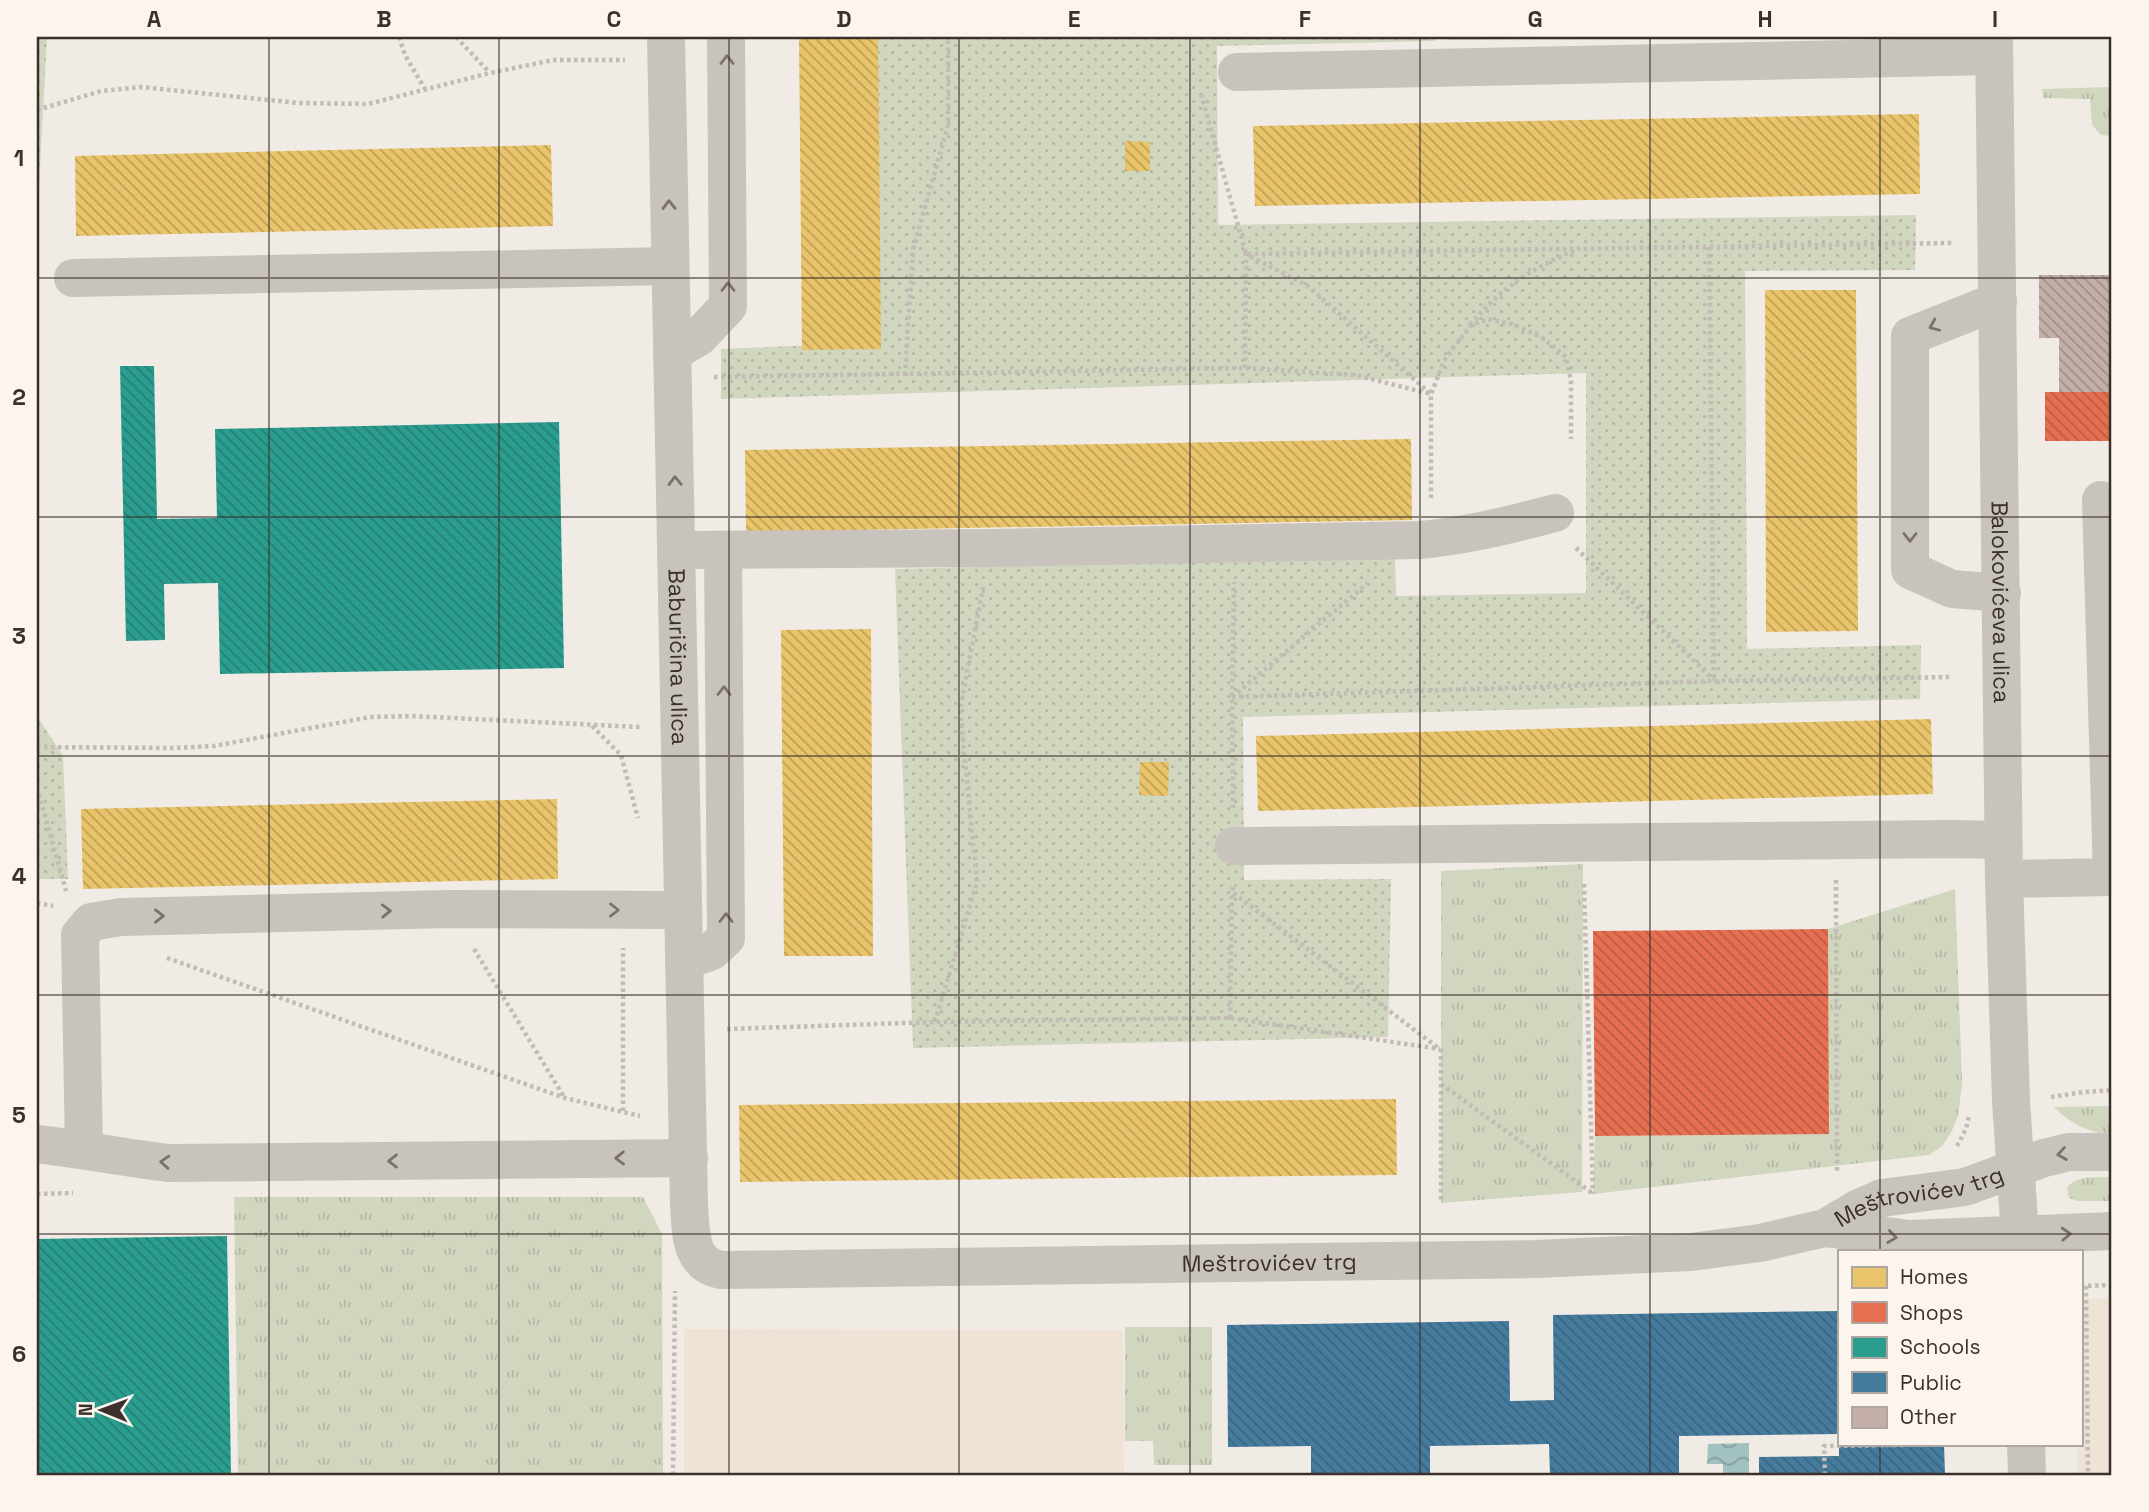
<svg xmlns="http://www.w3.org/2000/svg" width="2149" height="1512" font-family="'Space Grotesk',sans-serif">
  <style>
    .grass { fill: url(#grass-tufts) }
    .park { fill: url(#park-dots) }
    .plaza { fill: #eee3d5 }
    .water { fill: url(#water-waves) }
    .homes { fill: url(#homes-back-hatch) }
    .shops { fill: url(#shops-back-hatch) }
    .schools { fill: url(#schools-back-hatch) }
    .public { fill: url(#public-back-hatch) }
    .building { fill: url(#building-back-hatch) }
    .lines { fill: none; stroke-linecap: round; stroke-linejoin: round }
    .path { stroke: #c2bbb6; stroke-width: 4.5; stroke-dasharray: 3.5 3.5; stroke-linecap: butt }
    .minor { stroke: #c9c3be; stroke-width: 38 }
    .oneway { stroke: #7b726d }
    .grid { fill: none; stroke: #3b302b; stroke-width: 2; stroke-opacity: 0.55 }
    .labels { text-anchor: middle; stroke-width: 7; stroke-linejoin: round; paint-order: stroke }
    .street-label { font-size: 23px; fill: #3b302b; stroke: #fbf5ee }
    .neatline { fill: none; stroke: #3b302b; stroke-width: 2.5 }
    .grid-label { font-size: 23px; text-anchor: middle; font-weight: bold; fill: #3b302b }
  </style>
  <defs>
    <pattern id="grass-tufts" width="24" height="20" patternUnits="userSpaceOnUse" patternTransform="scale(1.75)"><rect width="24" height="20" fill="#d1d6bf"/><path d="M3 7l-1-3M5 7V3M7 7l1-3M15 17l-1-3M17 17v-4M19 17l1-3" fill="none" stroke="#b4b8a4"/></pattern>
    <pattern id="park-dots" width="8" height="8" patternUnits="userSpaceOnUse" patternTransform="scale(1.75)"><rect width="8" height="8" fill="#d1d6bf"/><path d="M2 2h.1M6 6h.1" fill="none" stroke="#b4b8a4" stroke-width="1.8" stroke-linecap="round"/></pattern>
    <pattern id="water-waves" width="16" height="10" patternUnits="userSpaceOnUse" patternTransform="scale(1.75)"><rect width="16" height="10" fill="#a1c2c1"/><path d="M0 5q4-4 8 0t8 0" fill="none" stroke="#849e9d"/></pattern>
    <pattern id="homes-back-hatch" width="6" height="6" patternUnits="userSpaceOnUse" patternTransform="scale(1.75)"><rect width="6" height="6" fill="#e9c46a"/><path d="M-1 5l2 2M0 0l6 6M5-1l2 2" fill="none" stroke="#bea057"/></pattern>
    <pattern id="shops-back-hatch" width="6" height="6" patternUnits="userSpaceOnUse" patternTransform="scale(1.75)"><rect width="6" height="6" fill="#e76f51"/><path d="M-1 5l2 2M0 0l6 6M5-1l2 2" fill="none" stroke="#bc5c43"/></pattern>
    <pattern id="schools-back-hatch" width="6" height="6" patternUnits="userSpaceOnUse" patternTransform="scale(1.75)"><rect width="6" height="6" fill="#2a9d8f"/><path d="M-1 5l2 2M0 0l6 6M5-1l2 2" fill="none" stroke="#258075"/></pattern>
    <pattern id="public-back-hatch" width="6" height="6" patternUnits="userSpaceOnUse" patternTransform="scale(1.75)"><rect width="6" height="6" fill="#457b9d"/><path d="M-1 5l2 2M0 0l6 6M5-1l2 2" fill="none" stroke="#3b6580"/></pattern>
    <pattern id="building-back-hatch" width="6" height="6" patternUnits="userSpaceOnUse" patternTransform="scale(1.75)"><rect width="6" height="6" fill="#c3afa7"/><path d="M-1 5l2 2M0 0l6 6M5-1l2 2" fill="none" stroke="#a08f88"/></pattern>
  </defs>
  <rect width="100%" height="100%" fill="#f0ebe5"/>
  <!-- grass -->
  <g class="grass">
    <path d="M1448,37h366l-366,3z"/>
    <path d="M2112,87v49l-11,-1 -9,-10 -2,-26 -47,-1 -1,-9z"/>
    <path d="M1583,864l-1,328 -141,11v-332z"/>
    <path d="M1955,889l7,194 -4,33 -7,17 -9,13 -13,9 -336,39 2,-58 234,-2 -1,-205z"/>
    <path d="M2112,1106v30c-23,-4 -42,-12 -58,-29z"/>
    <path d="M2112,1177v24h-34l-9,-3 -2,-10c9,-14 30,-10 45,-11z"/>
    <path d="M234,1197h409l19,37 1,241h-425z"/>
    <path d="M1125,1327h87v138h-58l-1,-24h-28z"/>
  </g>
  <!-- park -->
  <g class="park">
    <path d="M37,37h10l-10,186z"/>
    <path d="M870,37h565v4l-218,5 1,179 698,-10 -1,55 -170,1 2,378 174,-4 -1,54 -677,18 1,163 147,-1 -3,158 -475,11 -18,-479 500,-12 1,39 190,-3v-220l-865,26v-50l150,-6z"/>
    <path d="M37,537l2,182 24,37 5,123h-31z"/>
  </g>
  <!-- plaza -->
  <g class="plaza">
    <path d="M2112,1298v177h-34v-31h3v-145z"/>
    <path d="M684,1329l439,1 1,145h-440z"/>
  </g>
  <!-- water -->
  <path class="water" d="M1749,1443v32h-26v-11h-16l1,-20z"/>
  <!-- homes -->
  <g class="homes">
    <path d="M799,37h79l3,312 -79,1z"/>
    <path d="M1919,114l1,80 -665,12 -2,-80z"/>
    <path d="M1125,141l25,1v29h-25z"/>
    <path d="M551,145l2,81 -477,10 -1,-80z"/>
    <path d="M1765,290h91l2,341 -92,1z"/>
    <path d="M1411,439l1,81 -666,12 -1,-82z"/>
    <path d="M871,629l2,327h-89l-3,-326z"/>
    <path d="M1931,719l2,75 -675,17 -2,-75z"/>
    <path d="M1140,762h29l-1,34 -29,-1z"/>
    <path d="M557,799l1,80 -475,10 -2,-80z"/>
    <path d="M1396,1099l1,76 -657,7 -1,-77z"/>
  </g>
  <!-- shops -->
  <g class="shops">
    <rect x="2045" y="392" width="67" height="49"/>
    <path d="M1828,929l1,205 -234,2 -2,-205z"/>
  </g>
  <!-- schools -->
  <g class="schools">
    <path d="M120,366h34l3,153 60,-1 -2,-89 344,-7 5,246 -344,6 -2,-91 -54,1 1,56 -39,1z"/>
    <path d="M227,1236l4,239h-194v-236z"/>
  </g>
  <!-- public -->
  <g class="public">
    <path d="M1839,1311v123l-160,2v39h-129l-1,-31 -119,2v29h-119v-29l-83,1 -1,-122 282,-4 1,80 44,-1 -1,-85z"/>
    <path d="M1839,1444h105l1,31h-186v-18l80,-1z"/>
  </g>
  <!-- building -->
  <path class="building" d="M2039,275h73v117h-53v-54h-20z"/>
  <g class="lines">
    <!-- path -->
    <g class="path">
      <path d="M399,37l6,18 20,34"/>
      <path d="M456,37l33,35"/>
      <path d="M1201,94l45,160 706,-11"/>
      <path d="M37,110l64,-19 40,-4 157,16 70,1 122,-31 63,-13h72"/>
      <path d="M1709,247l5,434"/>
      <path d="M1470,325c31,-37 61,-57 106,-75"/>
      <path d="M1245,368l1,-114 62,32 123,108"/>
      <path d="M905,375l8,-125 35,-125v-88"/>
      <path d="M714,377l531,-9 110,7 76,19"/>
      <path d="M1431,498v-104l13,-33 26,-35 17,-7 25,5 31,14 23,19 5,24v58"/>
      <path d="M1576,548l138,132"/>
      <path d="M1232,697l482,-16 237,-4"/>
      <path d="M1232,697l136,-114"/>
      <path d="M592,726l29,29 17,63"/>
      <path d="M37,747l136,1 41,-2 156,-29 41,-1 229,11"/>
      <path d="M37,787l29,104"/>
      <path d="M1233,808l-1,-111 2,-115"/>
      <path d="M1836,880l1,292"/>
      <path d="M1584,884l9,310"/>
      <path d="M1233,887l-1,5 209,158v153"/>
      <path d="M37,903l16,3"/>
      <path d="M474,949l90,148"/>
      <path d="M167,958l398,140 75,18"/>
      <path d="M1230,1018l2,-125"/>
      <path d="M935,1022l42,-140 -17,-172 23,-123"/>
      <path d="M727,1029l208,-7 295,-4 210,31"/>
      <path d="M1441,1084l151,109"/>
      <path d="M2051,1097l33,-5 28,-2"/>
      <path d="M623,1111v-163"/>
      <path d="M1957,1146l9,-17 3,-14"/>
      <path d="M37,1194l36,-1"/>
      <path d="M2081,1286l31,-1"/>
      <path d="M2086,1286l2,189"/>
      <path d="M673,1475l2,-184"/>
      <path d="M1825,1475l-1,-29 145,-2"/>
    </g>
    <!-- minor -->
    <g class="minor">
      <path id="s1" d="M666,37l23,1168c2,27 0,59 32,65l815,-11 155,-7 69,-9 65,-15 32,-19 25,-11 83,-11 79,-29 25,-6h43"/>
      <path id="s2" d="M1994,37l10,842 7,222 10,150"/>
      <path d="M1237,72l757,-16"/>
      <path d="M73,278l597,-12"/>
      <path d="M1998,301l-88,35v234l42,19 50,4"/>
      <path d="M672,353l27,-16 29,-31 -2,-269"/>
      <path d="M676,550l314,-2 429,-8c46,-4 91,-15 136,-27"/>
      <path d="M1234,846l717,-7 52,1"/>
      <path d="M2004,879l108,-2 -11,-377"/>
      <path d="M684,961l28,-10 14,-13 -3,-388"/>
      <path d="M37,1144c44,5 87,14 132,19l520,-5"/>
      <path d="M84,1149l-4,-214 11,-13 30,-5 328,-8 234,1"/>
      <path d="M1825,1228l84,11 203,-8"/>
      <path d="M2026,1444l1,31"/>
    </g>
  </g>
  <!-- one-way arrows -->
  <defs><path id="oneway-chevron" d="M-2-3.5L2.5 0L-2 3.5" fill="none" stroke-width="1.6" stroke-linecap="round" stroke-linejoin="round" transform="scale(1.75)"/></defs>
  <g class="oneway">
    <use href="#oneway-chevron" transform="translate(727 60) rotate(-90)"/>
    <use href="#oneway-chevron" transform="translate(669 205) rotate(-91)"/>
    <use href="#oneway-chevron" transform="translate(728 287) rotate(-90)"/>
    <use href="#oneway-chevron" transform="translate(1934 326) rotate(157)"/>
    <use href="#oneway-chevron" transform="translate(675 481) rotate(-91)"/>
    <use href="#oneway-chevron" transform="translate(1910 537) rotate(90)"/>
    <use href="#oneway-chevron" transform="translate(724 691) rotate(-90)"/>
    <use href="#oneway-chevron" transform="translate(614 910)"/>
    <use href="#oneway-chevron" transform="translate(386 911) rotate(-1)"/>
    <use href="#oneway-chevron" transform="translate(159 916) rotate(-1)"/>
    <use href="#oneway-chevron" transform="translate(726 918) rotate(-90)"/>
    <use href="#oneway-chevron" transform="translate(2062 1154) rotate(171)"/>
    <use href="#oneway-chevron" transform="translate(620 1158) rotate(179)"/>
    <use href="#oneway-chevron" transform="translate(393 1161) rotate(179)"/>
    <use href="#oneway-chevron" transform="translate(165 1162) rotate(-176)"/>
    <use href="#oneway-chevron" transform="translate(2066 1234) rotate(-3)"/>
    <use href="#oneway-chevron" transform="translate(1892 1237) rotate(8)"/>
  </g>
  <!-- grid -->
  <path class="grid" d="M269,37v1438M499,37v1438M729,37v1438M959,37v1438M1190,37v1438M1420,37v1438M1650,37v1438M1880,37v1214M37,278h2075M37,517h2075M37,756h2075M37,995h2075M37,1234h2075M1880,1444v31"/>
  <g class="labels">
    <!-- street labels -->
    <g class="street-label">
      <text dy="8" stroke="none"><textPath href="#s2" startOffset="565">Balokovićeva ulica</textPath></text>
      <text dy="8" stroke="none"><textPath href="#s1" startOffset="620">Baburičina ulica</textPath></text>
      <text dy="8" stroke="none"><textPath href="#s1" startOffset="2455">Meštrovićev trg</textPath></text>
      <text dy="8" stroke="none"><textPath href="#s1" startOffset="1796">Meštrovićev trg</textPath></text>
    </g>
  </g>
  <!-- border -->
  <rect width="2149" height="1512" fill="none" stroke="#fbf5ee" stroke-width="77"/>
  <!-- legend -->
  <rect x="1838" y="1250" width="245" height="196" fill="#fbf5ee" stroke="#aea6a0" stroke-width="2"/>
  <rect x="1852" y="1267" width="35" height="21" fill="#e9c46a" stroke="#aea6a0" stroke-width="2"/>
  <text x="1900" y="1284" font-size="21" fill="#3b302b">Homes</text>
  <rect x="1852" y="1302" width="35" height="21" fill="#e76f51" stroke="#aea6a0" stroke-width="2"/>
  <text x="1900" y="1320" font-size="21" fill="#3b302b">Shops</text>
  <rect x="1852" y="1337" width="35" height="21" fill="#2a9d8f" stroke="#aea6a0" stroke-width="2"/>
  <text x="1900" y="1354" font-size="21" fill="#3b302b">Schools</text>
  <rect x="1852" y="1372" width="35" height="21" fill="#457b9d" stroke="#aea6a0" stroke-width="2"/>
  <text x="1900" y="1390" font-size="21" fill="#3b302b">Public</text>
  <rect x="1852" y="1407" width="35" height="21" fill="#c3afa7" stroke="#aea6a0" stroke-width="2"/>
  <text x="1900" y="1424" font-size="21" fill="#3b302b">Other</text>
  <!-- north arrow -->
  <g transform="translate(102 1410) rotate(271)" stroke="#fbf5ee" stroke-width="5" paint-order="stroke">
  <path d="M0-5L12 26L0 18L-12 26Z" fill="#3b302b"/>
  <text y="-10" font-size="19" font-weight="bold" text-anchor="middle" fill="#3b302b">N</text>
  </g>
  <rect x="38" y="38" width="2072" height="1436" class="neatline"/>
  <g class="grid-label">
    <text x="154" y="27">A</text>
    <text x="384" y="27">B</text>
    <text x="614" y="27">C</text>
    <text x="844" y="27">D</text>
    <text x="1074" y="27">E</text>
    <text x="1305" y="27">F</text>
    <text x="1535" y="27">G</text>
    <text x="1765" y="27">H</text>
    <text x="1995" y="27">I</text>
    <text x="19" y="166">1</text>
    <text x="19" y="405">2</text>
    <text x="19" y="644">3</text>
    <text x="19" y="884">4</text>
    <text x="19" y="1123">5</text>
    <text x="19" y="1362">6</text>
  </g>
</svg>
